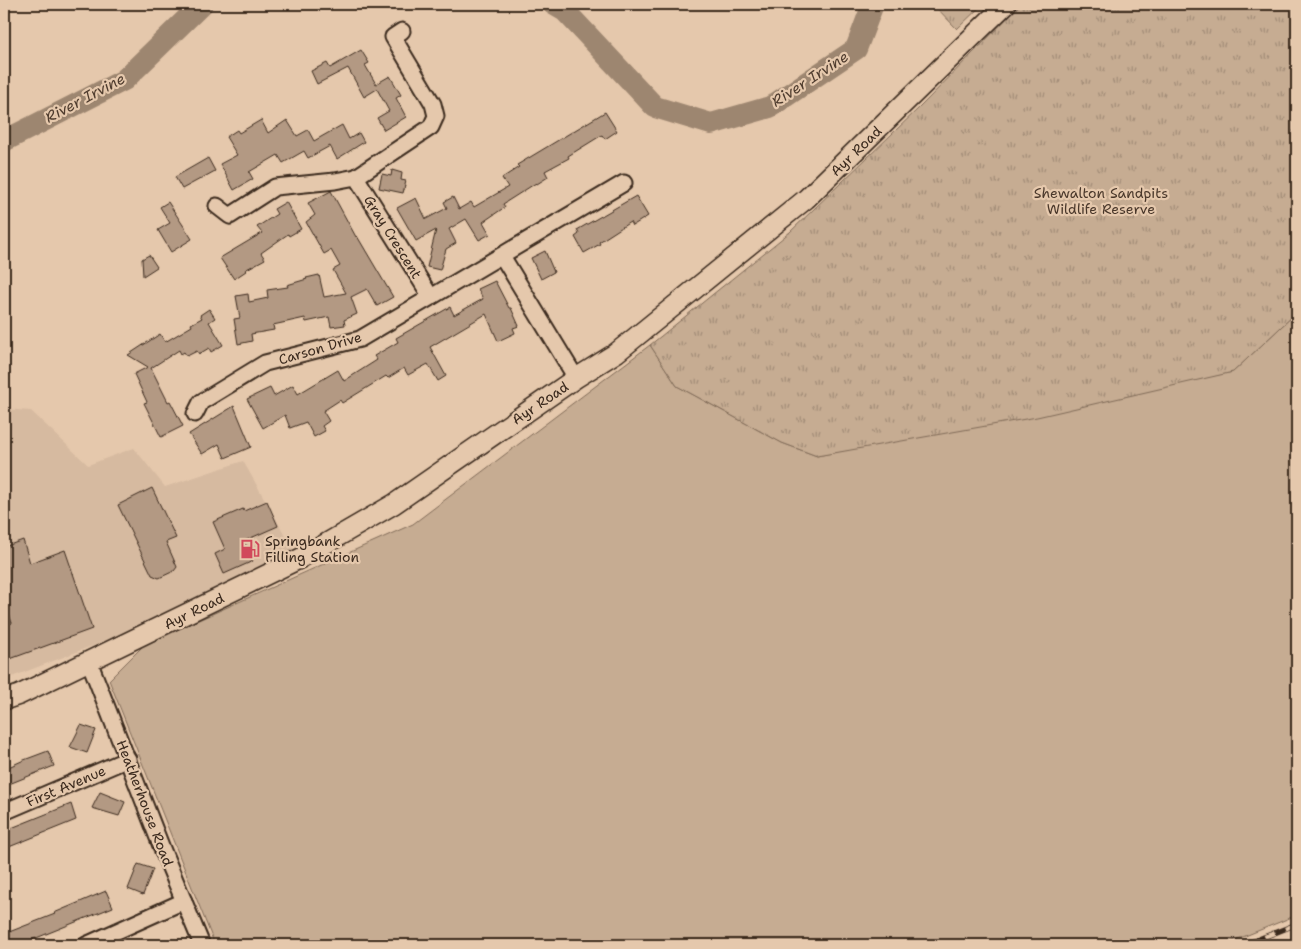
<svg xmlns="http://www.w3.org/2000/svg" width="1301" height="949" font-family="'Shantell Sans',sans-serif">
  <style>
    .built { fill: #d6baa0 }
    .grass { fill: #c6ac92; stroke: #806b58 }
    .park { fill: url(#park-tufts); stroke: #806b58 }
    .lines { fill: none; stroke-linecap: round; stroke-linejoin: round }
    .river { stroke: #9d8670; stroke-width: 22 }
    .building { fill: #b39983; stroke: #3b2a1e }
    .minor-casing { stroke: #3b2a1e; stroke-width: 19 }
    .major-casing { stroke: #3b2a1e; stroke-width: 22 }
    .minor { stroke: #e5c8ac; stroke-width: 15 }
    .major { stroke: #e5c8ac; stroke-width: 19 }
    .rail-casing { stroke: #3b2a1e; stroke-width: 5.5 }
    .rail { stroke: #e5c8ac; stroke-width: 4; stroke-dasharray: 11; stroke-linecap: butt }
    .labels { text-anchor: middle; stroke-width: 4.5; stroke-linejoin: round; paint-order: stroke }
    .street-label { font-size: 14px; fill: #3b2a1e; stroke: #e5c8ac }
    .park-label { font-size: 14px; fill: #49372a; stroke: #e5c8ac }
    .poi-label { font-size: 14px; fill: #3b2a1e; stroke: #e5c8ac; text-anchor: start }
    .water-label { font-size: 15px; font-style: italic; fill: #4f3c2e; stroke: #e5c8ac }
  </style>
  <defs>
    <pattern id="park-tufts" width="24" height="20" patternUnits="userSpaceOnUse" patternTransform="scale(1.25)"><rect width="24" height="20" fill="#c6ac92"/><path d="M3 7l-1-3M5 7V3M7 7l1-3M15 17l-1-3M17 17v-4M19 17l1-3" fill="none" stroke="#a28c77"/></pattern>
  </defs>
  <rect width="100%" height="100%" fill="#e5c8ac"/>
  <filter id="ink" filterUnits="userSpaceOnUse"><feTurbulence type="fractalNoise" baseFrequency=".02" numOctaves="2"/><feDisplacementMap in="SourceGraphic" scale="10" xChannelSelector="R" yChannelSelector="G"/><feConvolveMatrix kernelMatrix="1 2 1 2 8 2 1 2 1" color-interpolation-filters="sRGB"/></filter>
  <g filter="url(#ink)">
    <!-- built -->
    <path class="built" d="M4,409l27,2 57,54 46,-17 31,39 78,-26 51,90 -171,83 -119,46z"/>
    <!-- grass -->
    <path class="grass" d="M1297,312v603l-74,30h-1008l-106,-265 36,-36 268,-120 237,-179 27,41 105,57 35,13 416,-84z"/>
    <!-- park -->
    <g class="park">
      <path d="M933,4h50l-26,25z"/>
      <path d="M1021,4h276v308l-64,60 -196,45 -220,39 -35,-13 -105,-57 -27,-41 140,-113 130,-125z"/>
    </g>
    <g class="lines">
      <!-- river -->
      <g class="river">
        <path d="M553,4l12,7 90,96 56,17 59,-17 86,-58 17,-45"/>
        <path d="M4,141l120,-61 78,-76"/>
      </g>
    </g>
    <!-- building -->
    <g class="building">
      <path d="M361,50l8,13 -4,2 11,19 14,-8 11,19 -5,3 10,19 -22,13 -7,-12 12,-7 -12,-22 -13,8 -16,-29 -31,16 -6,-13 16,-8 3,5z"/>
      <path d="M605,112l12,19 -12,8 -3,-4 -34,21 1,2 -24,13 3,6 -11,7 -1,-1 -33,21 2,3 -22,15 7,12 -11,6 -13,-21 -17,10 7,14 -10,6 -6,21 -13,-3 9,-37 -20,11 -19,-33 19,-10 10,21 21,-11 -3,-6 9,-5 6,12 12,-7 3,5 34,-20 -6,-9 17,-11 -2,-2z"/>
      <path d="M261,120l7,13 19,-13 10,16 11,-6 6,11 28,-16 7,14 10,-6 5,9 -27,17 -7,-13 -22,12 -4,-7 -21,12 -5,-8 -29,17 4,7 -19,11 -14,-26 17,-9 -11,-18 11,-7 2,3z"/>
      <path d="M208,158l7,13 -33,18 -7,-12z"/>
      <path d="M392,170l10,3 -1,7 5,1 -3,12 -24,-5 3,-14 9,2z"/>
      <path d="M331,191l25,46 1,-1 36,61 -16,9 -10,-17 -16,8 6,17 -13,6 1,5 -14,2 -2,-10 -23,5 -1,-4 -32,7 1,5 -23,4 1,7 -14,3 -4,-25 6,-1 -4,-22 12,-2 1,8 19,-4 -1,-8 21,-3 -1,-2 20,-6 -1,-1 13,-3 5,22 22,-4 -13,-23 7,-4 -9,-16 -7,4 -18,-32 9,-7 -7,-12z"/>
      <path d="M636,196l12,20 -16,10 -2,-4 -31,20 1,2 -16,9 -9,-16 4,-3 -2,-4z"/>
      <path d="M168,202l24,37 -21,13 -13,-22 12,-7 -10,-16z"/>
      <path d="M286,202l15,27 -12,7 -1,-2 -27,19 4,6 -20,11 1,1 -12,8 -14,-21 42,-25 -5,-6 20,-13 -3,-5z"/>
      <path d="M545,251l9,21 -13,7 -10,-21z"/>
      <path d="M149,255l8,12 -14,9 -1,-17z"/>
      <path d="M495,281l14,27h2l8,18 -6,2 2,5 -17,8 -12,-27 -56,33 16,29 -8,5 -10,-17 -20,11 -4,-7 -16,10 -2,-2 -44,27 -2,-3 -17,11 6,10 -7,5 3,5 -11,6 -8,-15 -16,6 -5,-13 -22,13 -16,-29 23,-11 4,8 19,-11 5,9 40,-24 6,11 33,-21 -3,-4 24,-14 -2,-4 54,-31 4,8 29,-16 -5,-10z"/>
      <path d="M209,309l6,9 -6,4 14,23 -12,7 -2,-4 -10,6 -2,-3 -10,5 -3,-4 -3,2 -2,-4 -28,18 17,34 2,-1 13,25 -22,11 -17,-34 3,-1 -13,-28 14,-7 -20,-12 32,-21 5,8 27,-16 -1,-2 11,-6 -2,-3z"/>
      <path d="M234,406l17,41 -26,11 -6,-14 -17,10 -13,-20z"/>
      <path d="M152,488l24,50 -10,4 11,25 -3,4 -15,7 -7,-3 -34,-70z"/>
      <path d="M267,501l11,25 -34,15 9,20 -29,13 -9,-20 10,-5 -12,-27 30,-13 1,2z"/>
      <path d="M23,540l7,23 35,-13 27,79 -82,30 -6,-16v-17l8,-3 -8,-24v-52z"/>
      <path d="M81,725l15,5 -9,23 -17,-6z"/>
      <path d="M48,751l6,15 -50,20v-17l20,-9z"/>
      <path d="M100,792l25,10 -6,14 -27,-8z"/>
      <path d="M71,804l5,16 -72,29v-18z"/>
      <path d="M138,864l15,5 -10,26 -15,-6z"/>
      <path d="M106,891l7,16 -94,38h-15v-11l51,-20 -1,-1z"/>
    </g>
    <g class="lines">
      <defs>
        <g id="minor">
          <path d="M356,177l75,120"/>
          <path d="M217,206l13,10 45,-29 60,-6 21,-4 75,-50 5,-11 -3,-12 -40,-67 9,-6"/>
          <path d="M502,256l74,122"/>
          <path d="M195,414l6,-12 64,-39 95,-24 264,-156"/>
          <path d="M89,661l74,190 39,94"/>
          <path d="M4,812l124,-53"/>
          <path d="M86,945l98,-44"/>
        </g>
        <path id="major" d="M4,700l15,-5 282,-137 93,-54 182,-126 40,-25 190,-154 200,-195"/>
      </defs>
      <!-- minor casing -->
      <use href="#minor" class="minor-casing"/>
      <!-- major casing -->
      <use href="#major" class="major-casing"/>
      <!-- minor -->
      <use href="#minor" class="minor"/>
      <!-- major -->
      <use href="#major" class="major"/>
      <defs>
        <path id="rail" d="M1244,945l53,-21"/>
      </defs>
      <!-- rail casing -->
      <use href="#rail" class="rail-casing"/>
      <!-- rail -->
      <use href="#rail" class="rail"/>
    </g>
  </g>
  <!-- icons -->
  <defs>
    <symbol id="fuel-bare" viewBox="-9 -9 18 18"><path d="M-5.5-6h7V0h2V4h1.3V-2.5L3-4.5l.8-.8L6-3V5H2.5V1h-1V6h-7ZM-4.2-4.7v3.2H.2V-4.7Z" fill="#d1495b" stroke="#e5c8ac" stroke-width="2.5" paint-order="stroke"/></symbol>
  </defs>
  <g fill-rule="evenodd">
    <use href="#fuel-bare" x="236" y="535" width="28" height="28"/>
  </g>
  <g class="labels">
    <!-- street labels -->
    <g class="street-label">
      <text transform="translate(856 151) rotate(-44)" y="5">Ayr Road</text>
      <text transform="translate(393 237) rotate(58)" y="5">Gray Crescent</text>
      <text transform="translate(320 348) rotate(-16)" y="5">Carson Drive</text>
      <text transform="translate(540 403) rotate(-34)" y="5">Ayr Road</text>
      <text transform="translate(194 611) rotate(-26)" y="5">Ayr Road</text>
      <text transform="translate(66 786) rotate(-23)" y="5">First Avenue</text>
      <text transform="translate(145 803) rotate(69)" y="5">Heatherhouse Road</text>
    </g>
    <!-- park labels -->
    <g class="park-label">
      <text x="1101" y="198">Shewalton Sandpits<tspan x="1101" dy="16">Wildlife Reserve</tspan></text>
    </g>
    <!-- poi labels -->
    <g class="poi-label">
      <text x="265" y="546">Springbank<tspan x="265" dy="16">Filling Station</tspan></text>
    </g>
    <!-- water labels -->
    <g class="water-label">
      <text transform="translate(810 79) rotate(-33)" y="5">River Irvine</text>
      <text transform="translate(85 98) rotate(-28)" y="5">River Irvine</text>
    </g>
  </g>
  <!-- margin -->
  <rect width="1301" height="949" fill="none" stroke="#e5c8ac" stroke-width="20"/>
  <rect x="10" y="10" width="1281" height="929" fill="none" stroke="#3b2a1e" stroke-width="2" filter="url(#ink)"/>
</svg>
